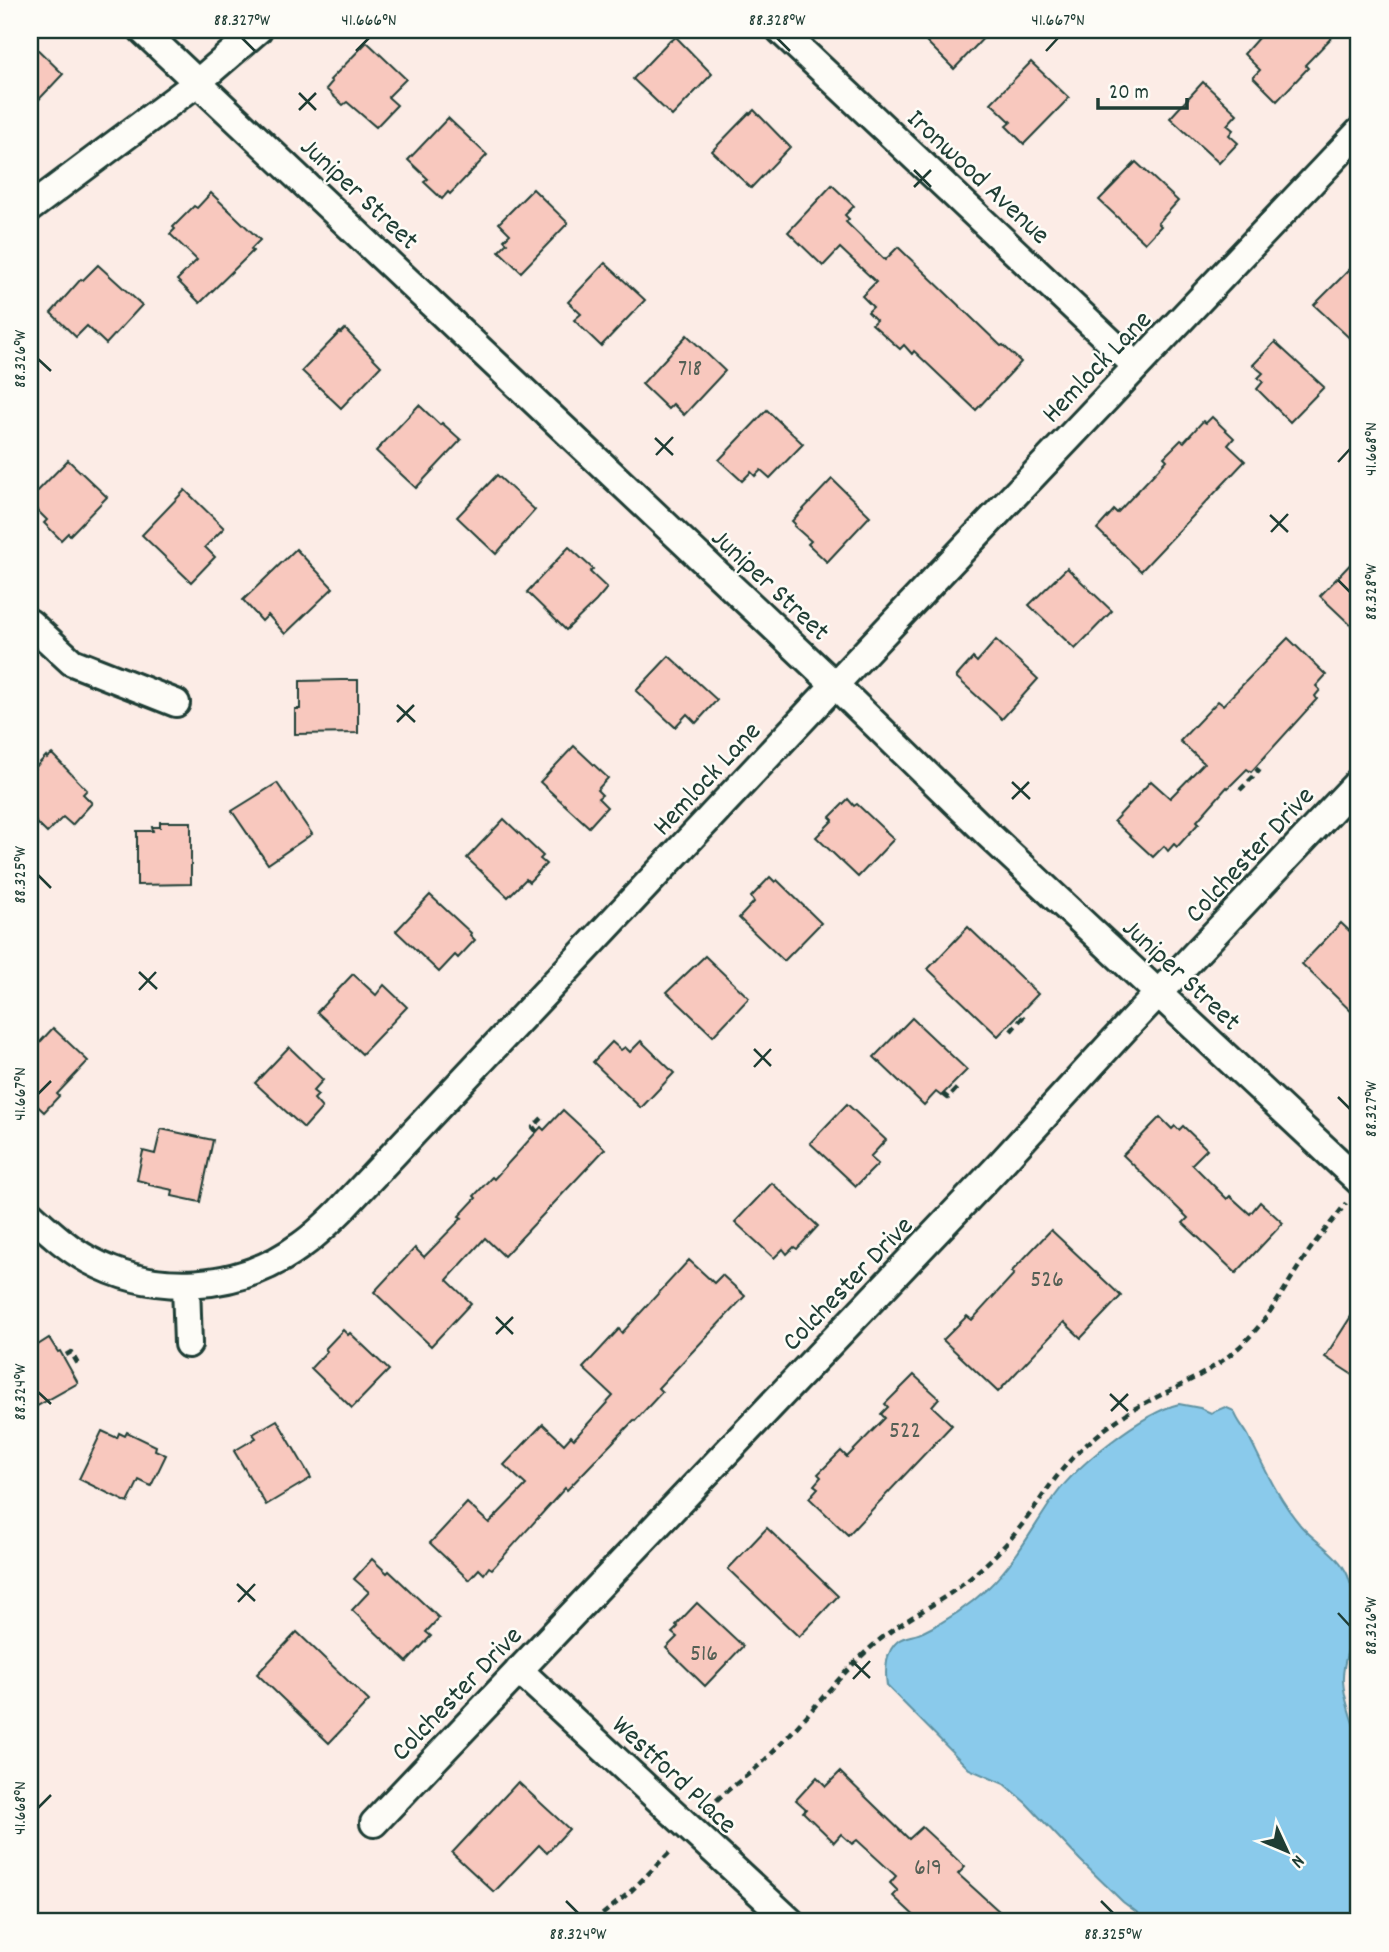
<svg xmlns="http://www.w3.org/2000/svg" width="1389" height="1952" font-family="Dekko,sans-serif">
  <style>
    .water { fill: #8acaeb; stroke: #5f92a2; stroke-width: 2 }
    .building { fill: #f8c8be; stroke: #1f3d34; stroke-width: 2 }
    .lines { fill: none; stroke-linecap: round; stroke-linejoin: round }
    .minor-casing { stroke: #1f3d34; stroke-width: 32 }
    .path { stroke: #1f3d34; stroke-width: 4.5; stroke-dasharray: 7 5; stroke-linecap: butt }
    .minor { stroke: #fdfcf7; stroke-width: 26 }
    .ticks { fill: none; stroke: #1f3d34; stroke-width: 2.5 }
    .labels { text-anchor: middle; stroke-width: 5; stroke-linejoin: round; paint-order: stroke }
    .number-label { font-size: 24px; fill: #556056 }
    .street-label { font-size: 28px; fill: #1f3d34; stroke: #fdfcf7 }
    .neatline { fill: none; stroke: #1f3d34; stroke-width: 2.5 }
    .ticks-label { font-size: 18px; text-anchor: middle; fill: #1f3d34 }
  </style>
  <rect width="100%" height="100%" fill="#fcece6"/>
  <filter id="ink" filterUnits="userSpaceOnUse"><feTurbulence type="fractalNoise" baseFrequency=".0143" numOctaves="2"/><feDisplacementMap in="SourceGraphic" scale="14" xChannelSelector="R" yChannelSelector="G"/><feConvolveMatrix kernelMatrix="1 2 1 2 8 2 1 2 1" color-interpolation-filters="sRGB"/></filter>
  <g filter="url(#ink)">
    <!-- water -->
    <path class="water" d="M1179,1404l21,4 11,5 14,-6 9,4c4,12 11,17 16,28 15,30 28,60 51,87 15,17 38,28 47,50 7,18 8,39 4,58 -3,15 -10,31 -9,47 1,15 9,43 16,56v185h-209l-27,-20 -43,-42 -54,-57 -22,-19 -35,-15 -82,-83c-2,-14 -2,-35 11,-45 6,-5 18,-5 25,-9 24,-11 47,-27 66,-45 28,-27 44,-60 66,-91 22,-31 87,-83 124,-92z"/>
    <!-- building -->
    <g class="building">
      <path d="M915,30h76l-37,39z"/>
      <path d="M1265,30h74l-34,35 3,3 -31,33 -24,-24 7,-7 -16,-16z"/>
      <path d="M676,37l36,37 -40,42 -39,-37 37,-39 1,1z"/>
      <path d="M30,42l33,32 -33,35z"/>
      <path d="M367,42l39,37 -18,18 9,8 -21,22 -29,-25 -4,3 -17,-16 6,-7 -2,-2z"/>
      <path d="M1031,62l38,36 -45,46 -18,-18 5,-4 -20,-19z"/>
      <path d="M1203,82l34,32 -10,11 6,5 -4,5 9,8 -19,20 -49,-45z"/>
      <path d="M754,110l36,37 -39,41 -39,-37 37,-38 1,1z"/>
      <path d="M448,118l39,37 -37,39 -2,-2 -6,7 -18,-17 4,-3 -20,-19z"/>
      <path d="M1136,162l42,39 -20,22 3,3 -16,17 -46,-43z"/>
      <path d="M832,185l22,21 -9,9 4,4 -3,3 39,38 13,-13 103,99 2,-1 18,17 -45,48 -62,-59 -2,3 -8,-9 -4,4 -28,-25 4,-4 -8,-8 5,-5 -11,-11 14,-14 -36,-34 -17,18 -35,-34z"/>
      <path d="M533,189l35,34 -47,49 -22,-21 8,-8 -3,-3 6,-6 -11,-11z"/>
      <path d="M211,193l49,47 -9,9 2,2 -53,52 -23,-23 20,-20 -27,-26 5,-5 -2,-2 21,-21 3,2z"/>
      <path d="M1359,260v87l-45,-42z"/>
      <path d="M605,263l40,37 -44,46 -27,-26 7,-6 -13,-12z"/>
      <path d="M98,265l44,40 -36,39 -19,-18 -11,11 -25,-24 30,-34 2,1z"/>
      <path d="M345,329l36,37 -40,42 -39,-37 38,-39 1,1z"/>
      <path d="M687,335l38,36 -41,44 -11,-11 -5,5 -26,-25z"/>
      <path d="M1275,342l49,45 -34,35 -33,-33 6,-7 -5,-4 5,-5 -10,-8z"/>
      <path d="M419,405l21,20 2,-2 19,17 -45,48 -40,-37z"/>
      <path d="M767,410l36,34 -33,34 -9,-8 -6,6 -4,-4 -9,9 -23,-21z"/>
      <path d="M1212,417l22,21 -6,7 17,16 -104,110 -44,-42 17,-19 3,3 50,-53 -3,-3 17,-17 3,2 19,-21 3,2z"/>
      <path d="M68,460l39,37 -37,38 -2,-2 -7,7 -17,-17 3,-3 -17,-17v-4z"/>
      <path d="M497,475l38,35 -39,44 -39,-37z"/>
      <path d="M832,479l38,37 -43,46 -19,-18 3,-3 -17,-15 1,-2 -3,-3z"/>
      <path d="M185,490l39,38 -19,19 10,10 -24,25 -49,-47z"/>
      <path d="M569,547l24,22 -3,3 17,16 -11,13 -30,29 -39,-38z"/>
      <path d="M296,549l37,39 -48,46 -17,-19 -6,6 -19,-21z"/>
      <path d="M1359,555v78l-39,-37z"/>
      <path d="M1067,568l45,43 -37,38 -46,-44z"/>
      <path d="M1288,638l38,37 -10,11 4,4 -5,6 2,3 -66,73 -4,-3 -19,19 -1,-1 -30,34 2,2 -22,24 -3,-3 -6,7 -4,-5 -11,11 -39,-36 37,-40 19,17 34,-35 -24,-22 38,-40 5,4z"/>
      <path d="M996,640l42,39 -36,40 -46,-42 17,-19 4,4z"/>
      <path d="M669,656l48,44 -21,23 -9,-9 -12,13 -39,-36z"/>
      <path d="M341,680h17v53l-63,1v-25h5v-28z"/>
      <path d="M574,746l34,32 -11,12 5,5 -4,3 9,9 -18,20 -49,-45z"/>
      <path d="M52,754l35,36 -4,4 9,9 -20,22 -9,-8 -16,16 -17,-17v-43l16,-17 1,2z"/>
      <path d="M277,783l35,51 -44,30 -36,-53z"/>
      <path d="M848,799l6,7 3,-2 37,35 -36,38 -42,-40 17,-17 -3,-3z"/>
      <path d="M504,819l39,37 -3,3 6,5 -17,18 -3,-3 -18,18 -41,-39z"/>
      <path d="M160,822h31v62l-54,1v-54h16l-1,-4h8z"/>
      <path d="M770,877l5,5 2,-2 44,43 -37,38 -45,-43 15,-16 -3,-5z"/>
      <path d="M430,895l41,38 -1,2 5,5 -17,18 -3,-3 -16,17 -43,-41z"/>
      <path d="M1341,923l18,17v79l-57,-55z"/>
      <path d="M968,927l70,67 -40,42 -70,-67z"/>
      <path d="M705,956l44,42 -36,38 -46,-44z"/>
      <path d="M353,974l23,21 8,-10 23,22 -45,47 -45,-42z"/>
      <path d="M912,1018l55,52 -26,26 -5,-4 -12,13 -50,-48z"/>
      <path d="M53,1028l35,33 -31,33 2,2 -15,16 -14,-13v-46z"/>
      <path d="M641,1041l33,32 -33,35 -48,-46 19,-20 9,8 4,-3 5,5z"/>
      <path d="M289,1047l34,33 -10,11 5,4 -4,4 8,9 -18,20 -49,-45z"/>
      <path d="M847,1104l39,36 -16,17 8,7 -22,22 -46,-43z"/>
      <path d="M563,1110l42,39 -101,107 -19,-18 -38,42 24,23 -40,43 -57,-54 41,-44 9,9 38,-39 -3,-2 17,-18 -2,-2 18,-19 2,2 47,-52 3,3z"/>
      <path d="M1160,1117l12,12 3,-3 4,4 4,-4 24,23 -15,15 35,35 3,-3 20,18 10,-12 23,21 -47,50 -53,-50 5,-5 -65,-63z"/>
      <path d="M161,1129l52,11 -13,62 -28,-6 1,-6 -24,-5v-2l-12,-3 6,-29 12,3z"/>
      <path d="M772,1183l46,43 -21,23 -3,-2 -7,7 -4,-5 -9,9 -39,-36z"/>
      <path d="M1051,1230l70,66 -40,42 -17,-16 -66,70 -55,-52 24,-24 5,4 42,-46 -3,-2z"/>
      <path d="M689,1260l25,23 8,-8 23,21 -87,92 4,4 -27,29 -1,-1 -67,70 -2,-2 -73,81 -3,-2 -5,7 -5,-5 -10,11 -39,-37 37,-40 22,20 37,-38 -22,-20 39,-41 21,20 7,-8 3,3 39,-43 -30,-28 36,-39 3,4z"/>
      <path d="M1359,1304v75l-34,-22z"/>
      <path d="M343,1330l5,5 2,-2 39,37 -37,38 -41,-40 16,-17 -2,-2z"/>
      <path d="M49,1338l9,14 2,-1 18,32 -48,27v-60z"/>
      <path d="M914,1375l25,23 -7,8 20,19 -104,110 -39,-37 9,-10 -4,-3 7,-8 -3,-3 23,-23 6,6 38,-39 -4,-4 7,-7 -3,-3z"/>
      <path d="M277,1420l34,58 -45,27 -32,-54 22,-13 -3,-4z"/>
      <path d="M102,1431l15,7 2,-5 6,3 2,-4 29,14 -1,4 11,5 -15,31 -12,-6 -11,23 -49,-24z"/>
      <path d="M767,1528l71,68 -39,41 -71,-68z"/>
      <path d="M372,1559l15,14 2,-2 50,47 -13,14 5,4 -24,26 -55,-52 17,-18 -15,-13z"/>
      <path d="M697,1603l46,43 -38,40 -39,-38 11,-11 -5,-4 6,-6 -2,-2z"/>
      <path d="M297,1632l72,69 -40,42 -72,-69z"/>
      <path d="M840,1772l69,67 13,-12 43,40 -7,7 53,48h-90l-28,-26 5,-5 -8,-8 6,-7 -39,-36 -5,4 -11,-10 -7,8 -31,-30 3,-3 -10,-9 21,-23 9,9z"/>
      <path d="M518,1782l51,47 -22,24 -8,-8 -45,47 -42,-39z"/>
    </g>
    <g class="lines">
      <defs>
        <g id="minor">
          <path d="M142,30l693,655 155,151 369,345"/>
          <path d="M780,30l356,336"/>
          <path d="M30,208l168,-126 60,-52"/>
          <path d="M30,623l42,39 104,41"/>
          <path d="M30,1214c19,17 37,34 59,46 66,36 150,31 211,-14 15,-10 28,-23 40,-35l519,-552 500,-527"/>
          <path d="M186,1285l2,59"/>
          <path d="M519,1670l272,252"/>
          <path d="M374,1823l621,-653 136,-148 228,-241"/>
        </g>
      </defs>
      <!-- minor casing -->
      <use href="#minor" class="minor-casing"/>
      <!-- path -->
      <g class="path">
        <path d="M1240,790l19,-19 -4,-3"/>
        <path d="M1011,1031l12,-14 -4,-3"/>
        <path d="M943,1094l5,4 11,-12"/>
        <path d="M537,1132l-4,-5 12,-12"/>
        <path d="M66,1355l5,-3 8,14"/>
        <path d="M708,1809c18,-20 41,-33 60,-52 38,-37 69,-81 109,-115 32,-27 71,-42 100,-70 16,-14 31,-29 44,-46 23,-30 37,-57 66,-82 15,-13 30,-25 47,-35 32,-18 68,-31 97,-55 36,-29 51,-63 76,-100 12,-18 27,-34 39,-51"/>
        <path d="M593,1922l37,-30 42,-42"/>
      </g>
      <!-- minor -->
      <use href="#minor" class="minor"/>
    </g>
  </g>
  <!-- ticks -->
  <path class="ticks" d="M242,38l13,13M777,38l13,13M356,51l13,-13M1046,51l12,-13M299,93l17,17M299,110l17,-17M914,170l17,17M914,187l17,-17M38,359l13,12M655,438l18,17M656,455l17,-18M1338,462l12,-13M1270,515l18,17M1271,532l17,-18M1338,580l12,12M397,705l18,17M397,722l17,-17M1012,782l18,17M1012,799l17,-17M38,875l13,13M139,972l18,17M139,990l17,-18M754,1049l17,17M754,1067l17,-18M38,1094l13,-13M1338,1097l12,12M496,1317l17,17M496,1334l17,-17M38,1392l13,12M1110,1394l18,17M1111,1411l17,-17M237,1584l18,17M238,1602l17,-18M1338,1613l12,13M852,1661l18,17M853,1679l17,-18M38,1808l13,-13M566,1901l12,12M1101,1901l12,12"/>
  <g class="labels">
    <!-- number labels -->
    <g class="number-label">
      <text x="690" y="375">718</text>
      <text x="1047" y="1286">526</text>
      <text x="905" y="1437">522</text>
      <text x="704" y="1660">516</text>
      <text x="928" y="1874">619</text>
    </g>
    <!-- street labels -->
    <g class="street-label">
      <text transform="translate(980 175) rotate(43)" y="10">Ironwood Avenue</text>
      <text transform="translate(361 192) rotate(43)" y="10">Juniper Street</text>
      <text transform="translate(1095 365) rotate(-46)" y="10">Hemlock Lane</text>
      <text transform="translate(772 583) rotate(43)" y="10">Juniper Street</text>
      <text transform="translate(705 777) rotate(-47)" y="10">Hemlock Lane</text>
      <text transform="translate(1248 853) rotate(-47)" y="10">Colchester Drive</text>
      <text transform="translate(1183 973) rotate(43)" y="10">Juniper Street</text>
      <text transform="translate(846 1282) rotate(-46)" y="10">Colchester Drive</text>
      <text transform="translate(455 1692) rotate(-46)" y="10">Colchester Drive</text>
      <text transform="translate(676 1773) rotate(43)" y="10">Westford Place</text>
    </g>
  </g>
  <!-- margin -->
  <rect width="1389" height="1952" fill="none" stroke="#fdfcf7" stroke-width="77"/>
  <!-- north arrow -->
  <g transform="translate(1287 1851) rotate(134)" stroke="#fdfcf7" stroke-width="5" paint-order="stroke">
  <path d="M0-5L12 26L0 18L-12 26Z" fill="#1f3d34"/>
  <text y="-10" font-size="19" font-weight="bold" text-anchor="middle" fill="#1f3d34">N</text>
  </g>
  <!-- scale -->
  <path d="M1098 98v10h89v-10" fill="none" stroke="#1f3d34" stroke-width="3.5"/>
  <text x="1109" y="98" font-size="21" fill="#1f3d34" stroke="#fdfcf7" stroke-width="5" paint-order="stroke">20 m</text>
  <rect x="38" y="38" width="1312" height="1875" class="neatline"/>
  <g class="ticks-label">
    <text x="242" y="25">88.327°W</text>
    <text x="369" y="25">41.666°N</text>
    <text x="777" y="25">88.328°W</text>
    <text x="1058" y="25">41.667°N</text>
    <text transform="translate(19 359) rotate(-90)" y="6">88.326°W</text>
    <text transform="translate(1370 449) rotate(-90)" y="6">41.668°N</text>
    <text transform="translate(1370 592) rotate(-90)" y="6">88.328°W</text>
    <text transform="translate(19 875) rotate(-90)" y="6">88.325°W</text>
    <text transform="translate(19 1094) rotate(-90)" y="6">41.667°N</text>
    <text transform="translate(1370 1109) rotate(-90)" y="6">88.327°W</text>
    <text transform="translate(19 1392) rotate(-90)" y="6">88.324°W</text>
    <text transform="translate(1370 1626) rotate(-90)" y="6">88.326°W</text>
    <text transform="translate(19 1808) rotate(-90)" y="6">41.668°N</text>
    <text x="578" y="1939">88.324°W</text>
    <text x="1113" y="1939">88.325°W</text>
  </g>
</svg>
